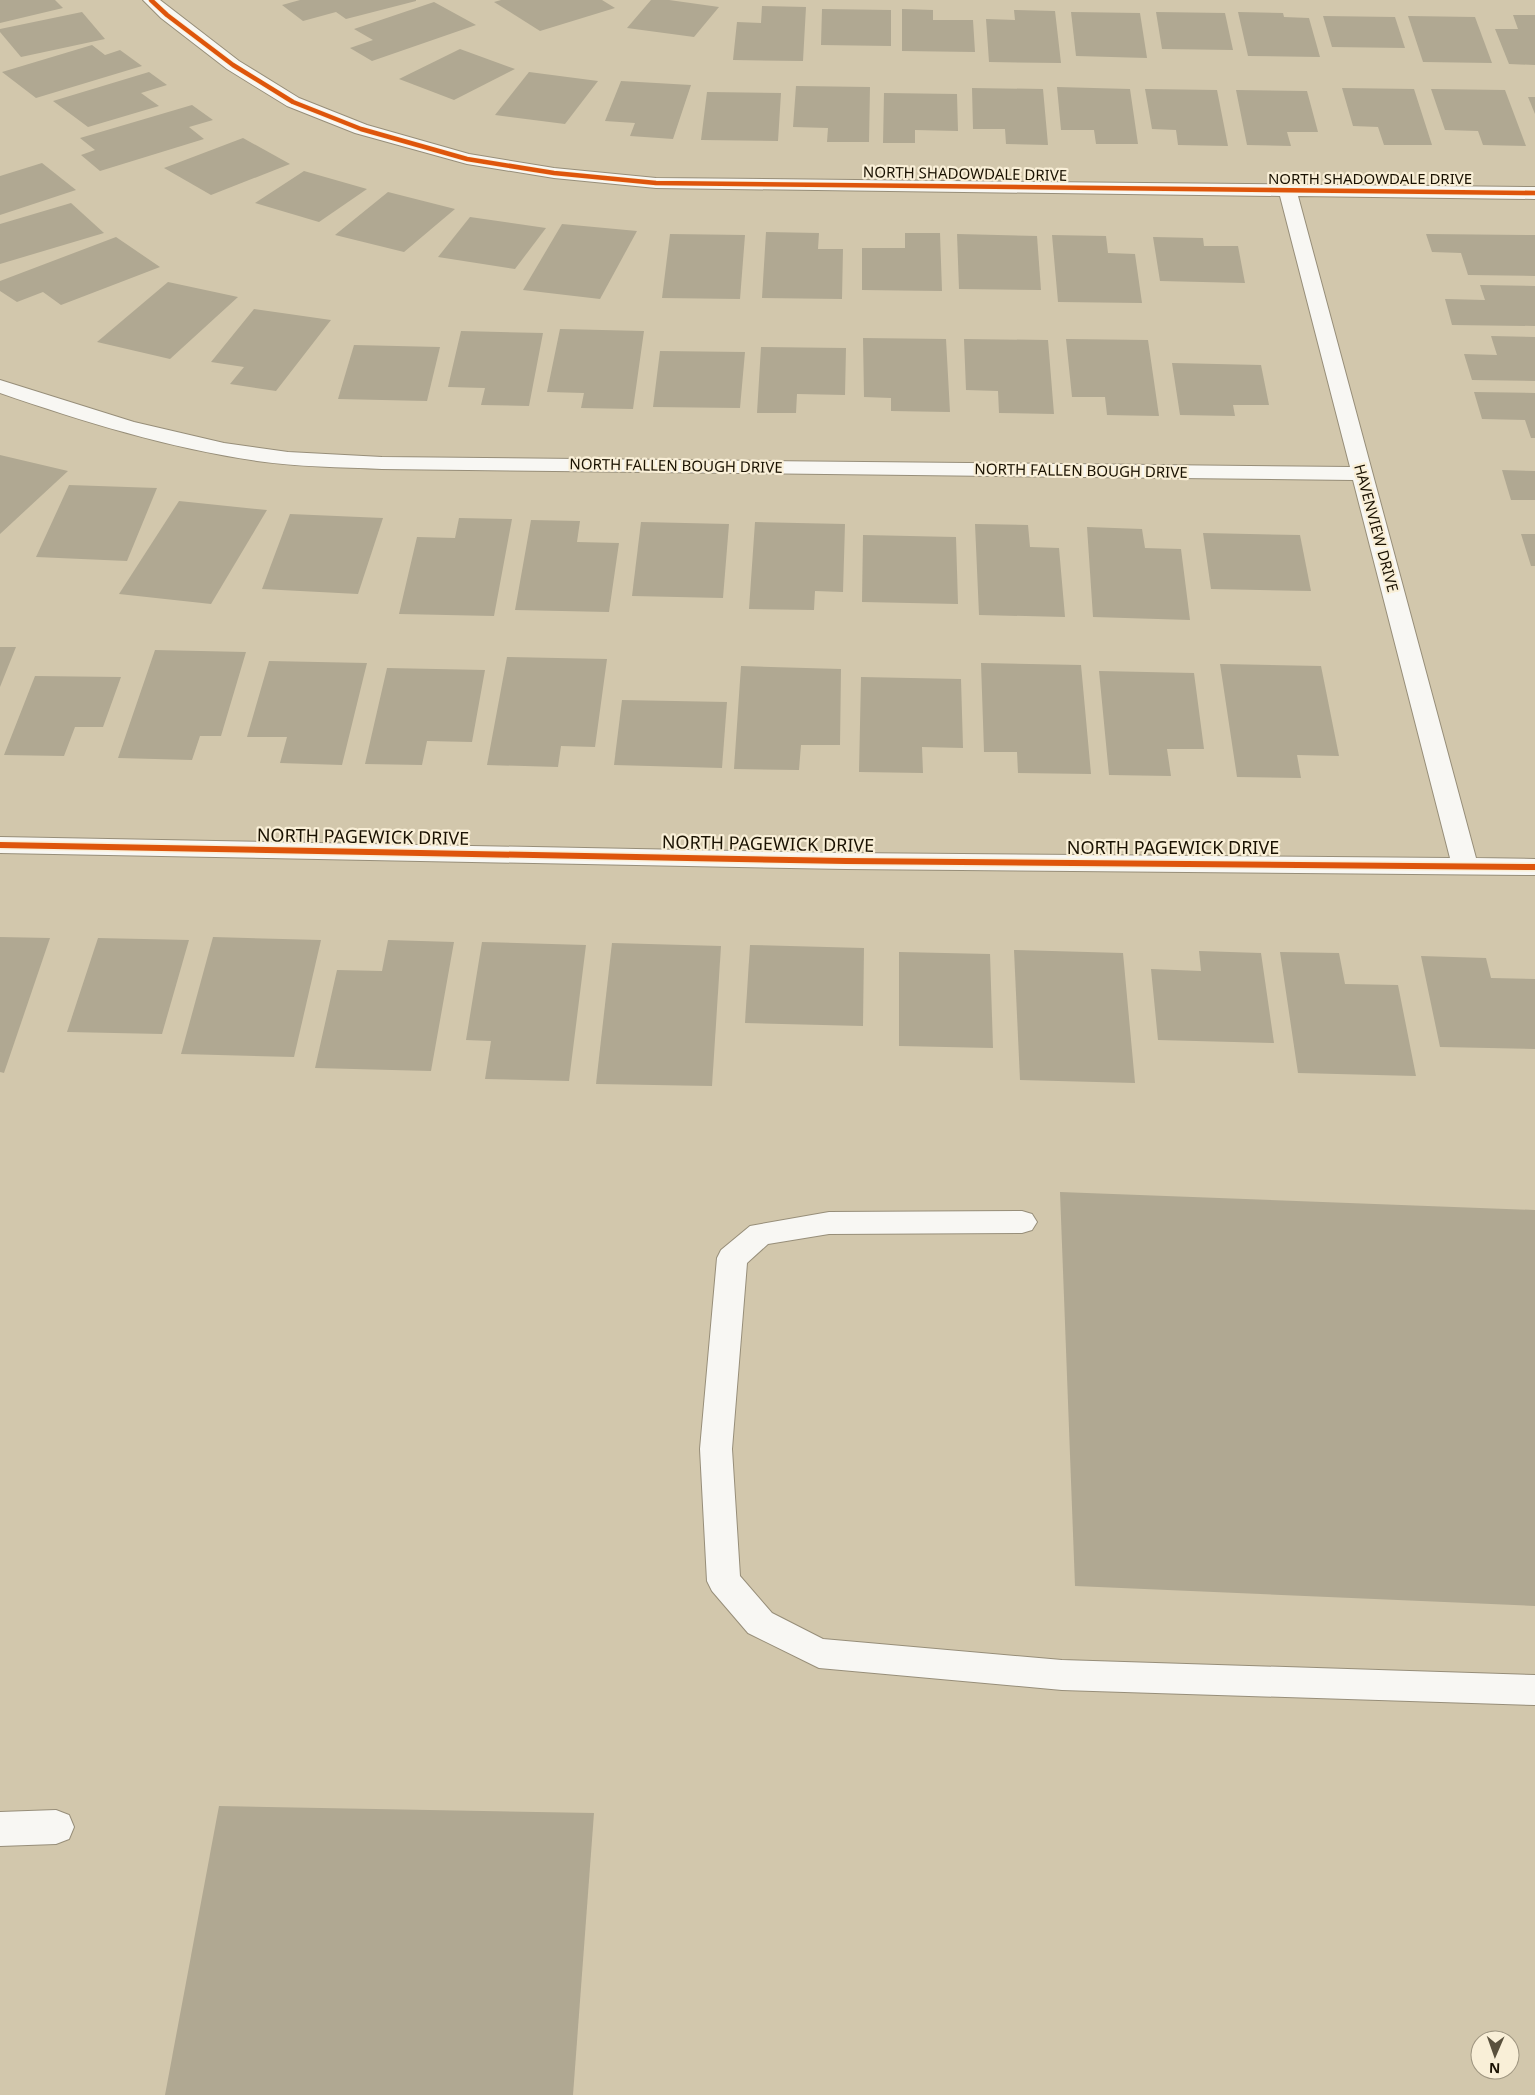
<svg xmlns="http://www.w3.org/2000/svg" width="1535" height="2095" font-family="'Noto Sans',sans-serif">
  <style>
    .building { fill: #b0a892 }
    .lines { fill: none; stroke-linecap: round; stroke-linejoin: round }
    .minor-casing { stroke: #978e79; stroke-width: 2 }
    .minor { fill: #f8f7f3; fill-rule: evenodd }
    .cycleway-far1-casing { stroke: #f9efd7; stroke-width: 6 }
    .cycleway-casing { stroke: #f9efd7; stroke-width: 9 }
    .cycleway-far1 { stroke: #de550c; stroke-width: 4.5 }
    .cycleway { stroke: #de550c; stroke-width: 6 }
    .labels { text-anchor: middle; stroke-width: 4.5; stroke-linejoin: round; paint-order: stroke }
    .far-street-label { font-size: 15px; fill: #1a1202; stroke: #f9efd7 }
    .street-label { font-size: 18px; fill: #1a1202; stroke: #f9efd7 }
  </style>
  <rect width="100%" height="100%" fill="#d2c7ac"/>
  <!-- building -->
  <g class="building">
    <path d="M0,0h55l8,8 -63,15z"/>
    <path d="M300,0h116v1l-70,18 -10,-7 -33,9 -21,-16z"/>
    <path d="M501,0h101l13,8 -75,23 -46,-29z"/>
    <path d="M651,0h18l50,7 -25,30 -67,-9z"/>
    <path d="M434,2l42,23 -104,36 -22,-13 23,-8 -19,-11z"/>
    <path d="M762,6l44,1 -3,54 -70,-1 4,-38 24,1z"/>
    <path d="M822,9l69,1v36l-70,-1z"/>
    <path d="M902,9l31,1v10h40l2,32 -73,-1z"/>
    <path d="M1014,10l41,1 6,52 -72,-1 -3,-43 29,1z"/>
    <path d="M82,12l23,27 -84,18 -21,-25v-3z"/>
    <path d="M1071,12l69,1 7,45 -71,-2z"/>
    <path d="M1156,12l69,1 8,37 -71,-1z"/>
    <path d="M1238,12l45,1 1,4 25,1 11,39 -72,-1z"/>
    <path d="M1513,15h22v50l-26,-1 -14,-35h23z"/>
    <path d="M1323,16l72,1 10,31 -73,-1z"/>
    <path d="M1408,16l67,1 17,46 -69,-1z"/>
    <path d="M92,45l13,10 15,-5 22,16 -106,32 -34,-26z"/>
    <path d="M460,49l55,20 -61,31 -55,-21z"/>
    <path d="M149,72l18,13 -26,8 18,13 -71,21 -35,-26z"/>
    <path d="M529,72l69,9 -33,43 -70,-9z"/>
    <path d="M621,81l70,4 -18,54 -43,-3 5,-13 -30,-2z"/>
    <path d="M796,86l74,1 -1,55h-42l1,-14 -35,-1z"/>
    <path d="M1057,87l73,2 8,55h-42l-2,-14h-33z"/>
    <path d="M972,88l71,1 5,56 -42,-1 -1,-15h-32z"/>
    <path d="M1342,88l72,1 18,56h-48l-6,-18 -25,-1z"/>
    <path d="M1145,89l72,1 11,56 -50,-1 -2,-15 -24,-1z"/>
    <path d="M1431,89l74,1 21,56 -43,-1 -5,-14 -33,-1z"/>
    <path d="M1236,90l71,1 11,41h-31l4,14 -44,-1z"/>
    <path d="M707,92l74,1 -3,48 -77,-1z"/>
    <path d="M884,93l73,1 1,37 -43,-1v13h-32z"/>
    <path d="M1528,97h7v17z"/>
    <path d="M192,105l21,15 -24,7 15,12 -104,32 -19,-16 14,-5 -15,-12z"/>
    <path d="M243,138l47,26 -79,31 -47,-27z"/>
    <path d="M42,163l34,27 -76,25v-39z"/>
    <path d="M304,171l63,18 -48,33 -64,-19z"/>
    <path d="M388,192l67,17 -51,43 -69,-17z"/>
    <path d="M71,203l33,30 -104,31v-40z"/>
    <path d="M470,217l76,11 -31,41 -77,-12z"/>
    <path d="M562,224l75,7 -37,68 -77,-9z"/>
    <path d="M766,232l53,1 -1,16h25l-1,50 -80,-1z"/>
    <path d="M905,233h35l2,58 -80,-1v-42h43z"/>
    <path d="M670,234l75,1 -5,64 -78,-1z"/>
    <path d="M957,234l80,2 4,54 -82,-1z"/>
    <path d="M1426,234l109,1v41l-67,-1 -7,-22 -29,-1z"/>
    <path d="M1052,235l54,1 2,17 27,1 7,49 -84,-1z"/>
    <path d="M116,237l44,30 -99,38 -18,-13 -26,10 -17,-11v-10z"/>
    <path d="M1153,237l50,1 1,8h34l7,37 -85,-2z"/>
    <path d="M168,282l70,15 -68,62 -73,-17z"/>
    <path d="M1480,285l55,1v40l-83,-1 -7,-26 40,1z"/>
    <path d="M254,309l77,11 -55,71 -46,-7 14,-17 -33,-5z"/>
    <path d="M560,329l84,2 -11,78 -52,-1 3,-15 -37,-1z"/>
    <path d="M461,331l82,2 -14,73 -48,-1 4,-17 -37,-1z"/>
    <path d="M1491,336l44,1v44l-63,-1 -8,-26 33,1z"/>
    <path d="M863,338l83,1 4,73 -59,-1v-13l-27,-1z"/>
    <path d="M964,339l84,1 6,74 -55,-1 -1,-22 -32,-1z"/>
    <path d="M1066,339l82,1 11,76 -52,-1 -2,-18h-33z"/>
    <path d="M354,345l86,2 -13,54 -89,-2z"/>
    <path d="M761,347l85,1 -1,47 -48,-1 -1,19h-39z"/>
    <path d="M660,351l85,1 -5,56 -87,-1z"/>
    <path d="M1172,363l89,2 8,40h-36l2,11 -55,-1z"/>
    <path d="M1474,392l61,1v45h-4l-6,-18 -43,-1z"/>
    <path d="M0,455l68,16 -68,63z"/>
    <path d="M1502,470l33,1v29h-24z"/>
    <path d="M69,485l88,3 -30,73 -91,-4z"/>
    <path d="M179,501l88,9 -56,94 -92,-10z"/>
    <path d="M290,514l93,4 -25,76 -96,-5z"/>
    <path d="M459,518l53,1 -18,97 -95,-2 18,-77 38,1z"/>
    <path d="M531,520l49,1 -3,21 42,1 -10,69 -94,-2z"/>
    <path d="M641,522l88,2 -6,74 -91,-2z"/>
    <path d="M755,522l90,2 -2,68 -28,-1 -1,19 -65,-1z"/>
    <path d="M975,524l53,1 2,22 29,1 6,69 -86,-2z"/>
    <path d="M1087,527l55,2 3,19 36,1 9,71 -97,-3z"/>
    <path d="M1203,533l97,2 11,56 -100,-2z"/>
    <path d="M1521,534h14v32h-4z"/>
    <path d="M863,535l93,2 2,67 -96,-2z"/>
    <path d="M0,647h16l-16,40z"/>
    <path d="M155,650l91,2 -25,84h-21l-8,24 -74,-2z"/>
    <path d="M507,657l100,2 -12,88 -34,-1 -3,21 -71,-2z"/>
    <path d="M269,661l98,2 -25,102 -62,-2 7,-26h-40z"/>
    <path d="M981,663l100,2 10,109 -73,-1 -1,-21h-33z"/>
    <path d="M1220,664l101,2 18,90 -42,-1 4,23 -64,-1z"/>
    <path d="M741,666l100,3 -1,76h-39l-2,25 -65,-1z"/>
    <path d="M387,668l98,2 -13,72 -45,-1 -5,24 -57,-1z"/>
    <path d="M1099,671l95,2 10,76h-37l4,27 -62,-1z"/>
    <path d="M35,676l86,1 -18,50h-28l-11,29 -60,-1z"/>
    <path d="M861,677l100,2 2,69 -41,-1 1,26 -64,-1z"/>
    <path d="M622,700l105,2 -5,66 -108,-3z"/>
    <path d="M0,937l50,1 -46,135 -4,-1z"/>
    <path d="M213,937l108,3 -27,117 -113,-3z"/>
    <path d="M98,938l91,2 -27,94 -95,-2z"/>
    <path d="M388,940l66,2 -23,129 -116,-3 22,-98 45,1z"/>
    <path d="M482,942l104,3 -17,136 -84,-2 6,-38 -25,-1z"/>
    <path d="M612,943l109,3 -9,140 -116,-2z"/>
    <path d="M750,945l114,3 -1,78 -118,-3z"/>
    <path d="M1014,950l109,3 12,130 -115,-3z"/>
    <path d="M1199,951l62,2 13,90 -116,-3 -7,-71 50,2z"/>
    <path d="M899,952l91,2 3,94 -94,-2z"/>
    <path d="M1280,952l59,1 6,31 53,1 18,91 -118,-3z"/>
    <path d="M1421,956l65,2 5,20 44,1v70l-95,-2z"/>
    <path d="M1060,1192l475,18v396l-460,-20z"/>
    <path d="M219,1806l375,7 -21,282h-408z"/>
  </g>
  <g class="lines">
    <defs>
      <g id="minor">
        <path d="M143,0h17l79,61 60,37 68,27 102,29 85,14 102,10 879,9v12l-237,-3 178,662 59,1v16l-689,-6 -846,-16v-16l846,16 604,5 -97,-378 -971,-11c-42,-2 -84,-2 -125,-8 -88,-13 -173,-39 -257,-68v-13l134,42 90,21 64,9 94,5 968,10 -70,-271 -624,-8 -102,-10 -87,-14 -112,-31 -68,-27 -60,-37 -66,-51z"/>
        <path d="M1022,1211l10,3 5,8 -5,8 -10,3 -193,1 -61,10 -21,19 -15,186 8,127 32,37 51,26 239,21 473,15v30l-473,-15 -243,-22 -71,-35 -36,-42 -5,-10 -7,-132 17,-191 4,-8 29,-24 79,-14z"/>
        <path d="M56,1810l13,5 5,12 -5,12 -13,5 -56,2v-34z"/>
      </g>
    </defs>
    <!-- minor casing -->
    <use href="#minor" class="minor-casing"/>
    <!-- minor -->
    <use href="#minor" class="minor"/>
    <defs>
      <path id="cycleway-far1" d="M151,0l16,15 66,50 60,37 68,27 106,30 87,14 102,10 879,10"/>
      <path id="cycleway" d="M0,845l846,16 689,6"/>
    </defs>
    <!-- cycleway-far1 casing -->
    <use href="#cycleway-far1" class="cycleway-far1-casing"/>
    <!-- cycleway casing -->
    <use href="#cycleway" class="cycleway-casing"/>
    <!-- cycleway-far1 -->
    <use href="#cycleway-far1" class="cycleway-far1"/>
    <!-- cycleway -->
    <use href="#cycleway" class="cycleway"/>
  </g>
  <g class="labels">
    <!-- far-street labels -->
    <g class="far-street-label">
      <text transform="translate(965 174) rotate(1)" y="5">NORTH SHADOWDALE DRIVE</text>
      <text x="1370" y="184">NORTH SHADOWDALE DRIVE</text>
      <text transform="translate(676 466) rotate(1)" y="5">NORTH FALLEN BOUGH DRIVE</text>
      <text transform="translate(1081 471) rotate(1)" y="5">NORTH FALLEN BOUGH DRIVE</text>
      <text transform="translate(1376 528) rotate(75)" y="5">HAVENVIEW DRIVE</text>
    </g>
    <!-- street labels -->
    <g class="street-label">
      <text transform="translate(363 837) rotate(1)" y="6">NORTH PAGEWICK DRIVE</text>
      <text transform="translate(768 844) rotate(1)" y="6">NORTH PAGEWICK DRIVE</text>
      <text x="1173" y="854">NORTH PAGEWICK DRIVE</text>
    </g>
  </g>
  <!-- north arrow -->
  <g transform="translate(1495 2055) rotate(182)"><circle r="24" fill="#f9efd7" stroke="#a09782"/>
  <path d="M0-4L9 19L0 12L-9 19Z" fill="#5a513d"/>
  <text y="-8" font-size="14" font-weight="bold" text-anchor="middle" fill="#1a1202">N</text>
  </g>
</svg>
